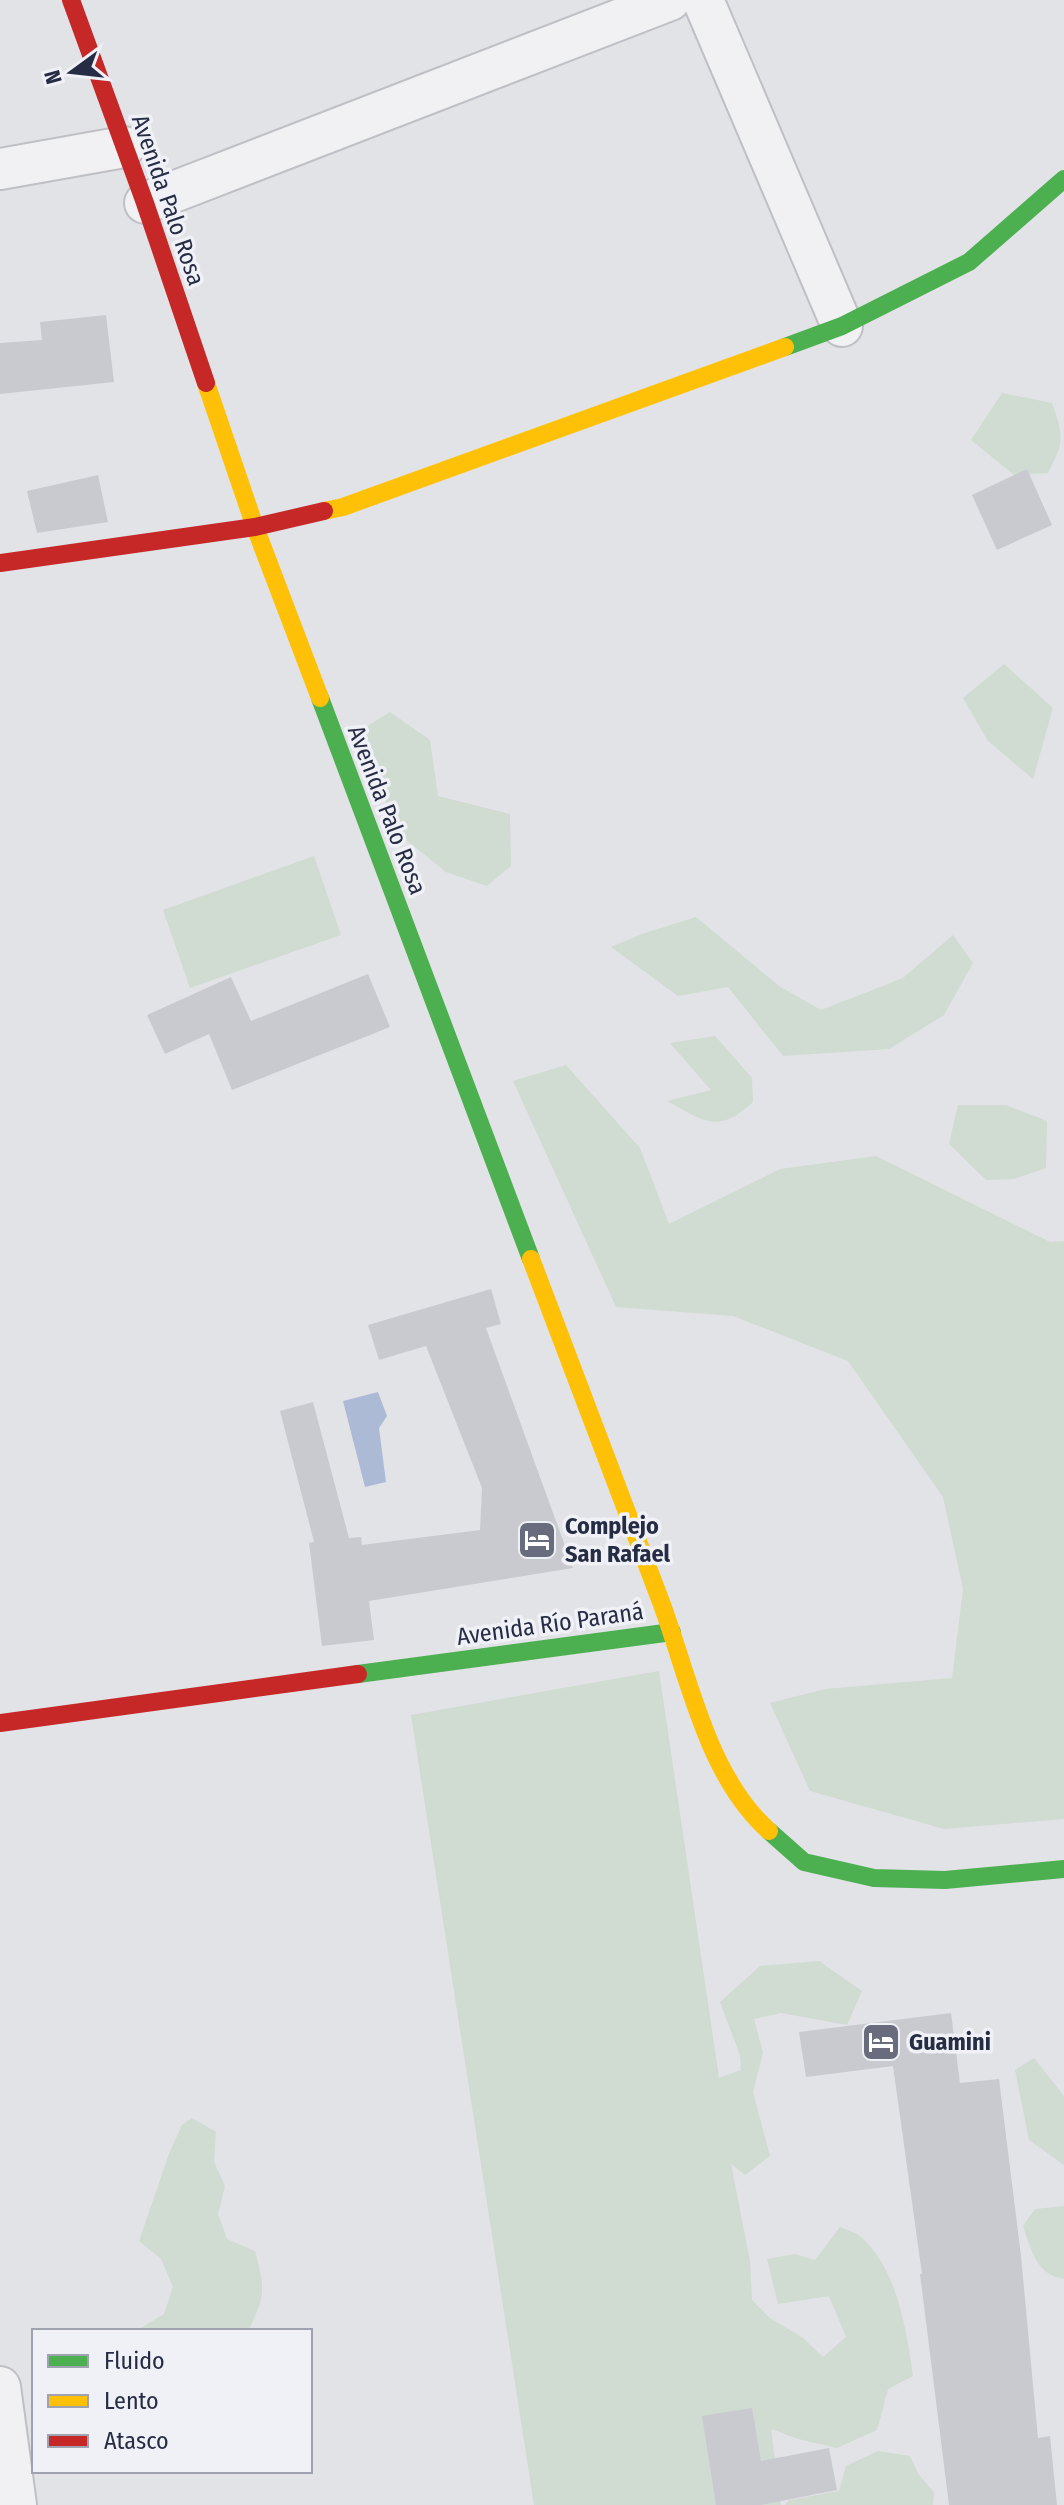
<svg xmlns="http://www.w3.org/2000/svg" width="1064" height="2505" font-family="'Fira Sans Condensed',sans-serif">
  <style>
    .green { fill: #d0dbd1 }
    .water { fill: #adbad6 }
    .building { fill: #c9cad0 }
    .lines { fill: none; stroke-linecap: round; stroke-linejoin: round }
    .street-casing { stroke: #bfc0c5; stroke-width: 44 }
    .street { stroke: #f1f1f4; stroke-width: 40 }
    .fast { stroke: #4caf50; stroke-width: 18 }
    .slow { stroke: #ffc107; stroke-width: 18 }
    .jam { stroke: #c62828; stroke-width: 18 }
    .labels { text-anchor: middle; stroke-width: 7; stroke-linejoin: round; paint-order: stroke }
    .street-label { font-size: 24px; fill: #262c43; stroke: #eff1f7 }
    .poi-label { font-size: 24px; font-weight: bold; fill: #262c43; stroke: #eff1f7; text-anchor: start }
  </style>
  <rect width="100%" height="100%" fill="#e2e3e7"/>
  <!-- green -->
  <g class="green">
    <path d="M1002,393l50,10c12,35 12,39 -4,70l-34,2 -43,-35z"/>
    <path d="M1004,664l49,44 -20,71 -45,-38 -25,-43z"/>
    <path d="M390,712l40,28 8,56 72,18 1,52 -24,20 -41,-14 -46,-37 -44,-102z"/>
    <path d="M314,856l27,79 -151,53 -27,-78z"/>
    <path d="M696,917l83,69 42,24 82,-32 50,-43 20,28 -29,52 -55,34 -106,7 -55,-69 -50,9 -67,-49 31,-13z"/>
    <path d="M715,1036l37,42 1,24c-35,33 -49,19 -86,-1l44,-11 -41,-47z"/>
    <path d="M566,1065l74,83 29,76 111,-55 96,-13 174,86 14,-1v578l-120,10 -134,-38 -40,-88 55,-14 127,-11 11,-89 -20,-92 -95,-136 -115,-45 -117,-9 -103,-226z"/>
    <path d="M958,1105h48l41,16 -1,47 -32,11 -28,1 -37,-36z"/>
    <path d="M659,1671l60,407 22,-8 -1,-15 -20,-53 40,-36 59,-5 43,30 -15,34 -66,-12 -27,6 9,34 -10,39 17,64 -25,19 -14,-11 19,97 2,39 19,19 31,18 21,20 23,-20 -17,-41 -51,8 -11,-45 28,-5 20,6 25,-33c7,3 17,6 22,11 35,31 45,94 51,138l-25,13 -11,41 -40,18 -39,-9 -27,-10 10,76h-247l-123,-790z"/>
    <path d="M1034,2058l30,38v69l-35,-25 -14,-70z"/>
    <path d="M192,2118l24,14 -2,30 11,24 -7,28 9,25 28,12c10,38 11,44 -7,80h-112l28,-17 9,-27 -12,-28 -22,-18 31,-90 12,-26z"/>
    <path d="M1064,2206v73c-28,-4 -33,-30 -41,-53l12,-17z"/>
    <path d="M878,2451l32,5 9,19 15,17 -1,13h-148l4,-5 50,-9 7,-25z"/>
  </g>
  <!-- water -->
  <path class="water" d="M378,1392l9,24 -8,12 7,54 -21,5 -22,-86z"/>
  <!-- building -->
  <g class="building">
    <path d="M106,315l8,67 -114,12v-51l42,-3 -2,-18z"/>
    <path d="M1027,469l25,56 -55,25 -25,-55z"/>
    <path d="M98,475l10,47 -71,11 -10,-42z"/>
    <path d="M368,974l22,53 -158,63 -23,-56 -44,20 -18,-39 84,-38 20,44z"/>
    <path d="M491,1289l10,35 -15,4 87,240 -204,33 5,39 -52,6 -13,-103 5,-1 -34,-131 33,-9 36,136 12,-1 1,8 118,-15 2,-42 -56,-142 -47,14 -11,-35z"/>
    <path d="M951,2013l9,70 39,-4 22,177 17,182 12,-2 7,69h-108l-29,-231h2l-29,-208 -87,11 -7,-45z"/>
    <path d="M752,2408l9,53 68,-13 8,42 -76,15h-45l-14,-89z"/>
  </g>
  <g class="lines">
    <defs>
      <g id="street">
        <path d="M703,0l139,326"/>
        <path d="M0,169l124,-22"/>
        <path d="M145,203l525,-203"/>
        <path d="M0,2387l16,118"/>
      </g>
    </defs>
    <!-- street casing -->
    <use href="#street" class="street-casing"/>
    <!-- street -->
    <use href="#street" class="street"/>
    <!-- fast -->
    <g class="fast">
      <path d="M785,347l57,-21 127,-64 95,-83"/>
      <path d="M320,698l211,561"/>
      <path d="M358,1674l314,-42"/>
      <path d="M769,1831l35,31 70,16 71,2 119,-11"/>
    </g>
    <!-- slow -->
    <g class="slow">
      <path d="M206,383l49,144 65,171"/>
      <path d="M324,511l19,-4 442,-160"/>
      <path d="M531,1259c43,114 86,228 130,343 28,75 46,174 108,229"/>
    </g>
    <!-- jam -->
    <g class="jam">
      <path d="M71,0l74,203 61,180"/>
      <path d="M0,563l255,-36 69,-16"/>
      <path d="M0,1723l358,-49"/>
    </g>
  </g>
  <!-- icons -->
  <defs>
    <symbol id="hotel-square" viewBox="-11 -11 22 22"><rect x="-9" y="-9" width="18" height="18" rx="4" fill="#686c7c" stroke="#eff1f7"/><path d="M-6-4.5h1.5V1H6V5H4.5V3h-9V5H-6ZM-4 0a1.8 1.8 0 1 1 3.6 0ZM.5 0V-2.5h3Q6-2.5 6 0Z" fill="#fff"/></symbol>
  </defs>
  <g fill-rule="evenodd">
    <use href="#hotel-square" x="515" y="1518" width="44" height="44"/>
    <use href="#hotel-square" x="859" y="2020" width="44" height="44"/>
  </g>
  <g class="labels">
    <!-- street labels -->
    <g class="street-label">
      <text transform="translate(168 200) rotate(71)" y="8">Avenida Palo Rosa</text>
      <text transform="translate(387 810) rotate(69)" y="8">Avenida Palo Rosa</text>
      <text transform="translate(550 1624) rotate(-8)" y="8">Avenida Río Paraná</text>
    </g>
    <!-- poi labels -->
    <g class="poi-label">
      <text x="565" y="1534">Complejo<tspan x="565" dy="28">San Rafael</tspan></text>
      <text x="909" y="2050">Guamini</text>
    </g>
  </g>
  <!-- legend -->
  <rect x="32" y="2329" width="280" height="144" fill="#eff1f7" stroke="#9fa2af" stroke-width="2"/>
  <rect x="48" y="2355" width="40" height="12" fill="#4caf50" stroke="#9fa2af" stroke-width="2"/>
  <text x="104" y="2369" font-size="24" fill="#262c43">Fluido</text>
  <rect x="48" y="2395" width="40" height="12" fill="#ffc107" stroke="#9fa2af" stroke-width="2"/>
  <text x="104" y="2409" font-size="24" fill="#262c43">Lento</text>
  <rect x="48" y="2435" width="40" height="12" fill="#c62828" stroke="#9fa2af" stroke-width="2"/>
  <text x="104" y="2449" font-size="24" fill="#262c43">Atasco</text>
  <!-- north arrow -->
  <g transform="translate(72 72) rotate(255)" stroke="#eff1f7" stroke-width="6" paint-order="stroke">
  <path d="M0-6L14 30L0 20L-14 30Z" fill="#262c43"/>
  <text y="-12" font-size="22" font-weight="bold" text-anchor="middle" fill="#262c43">N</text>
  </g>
</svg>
